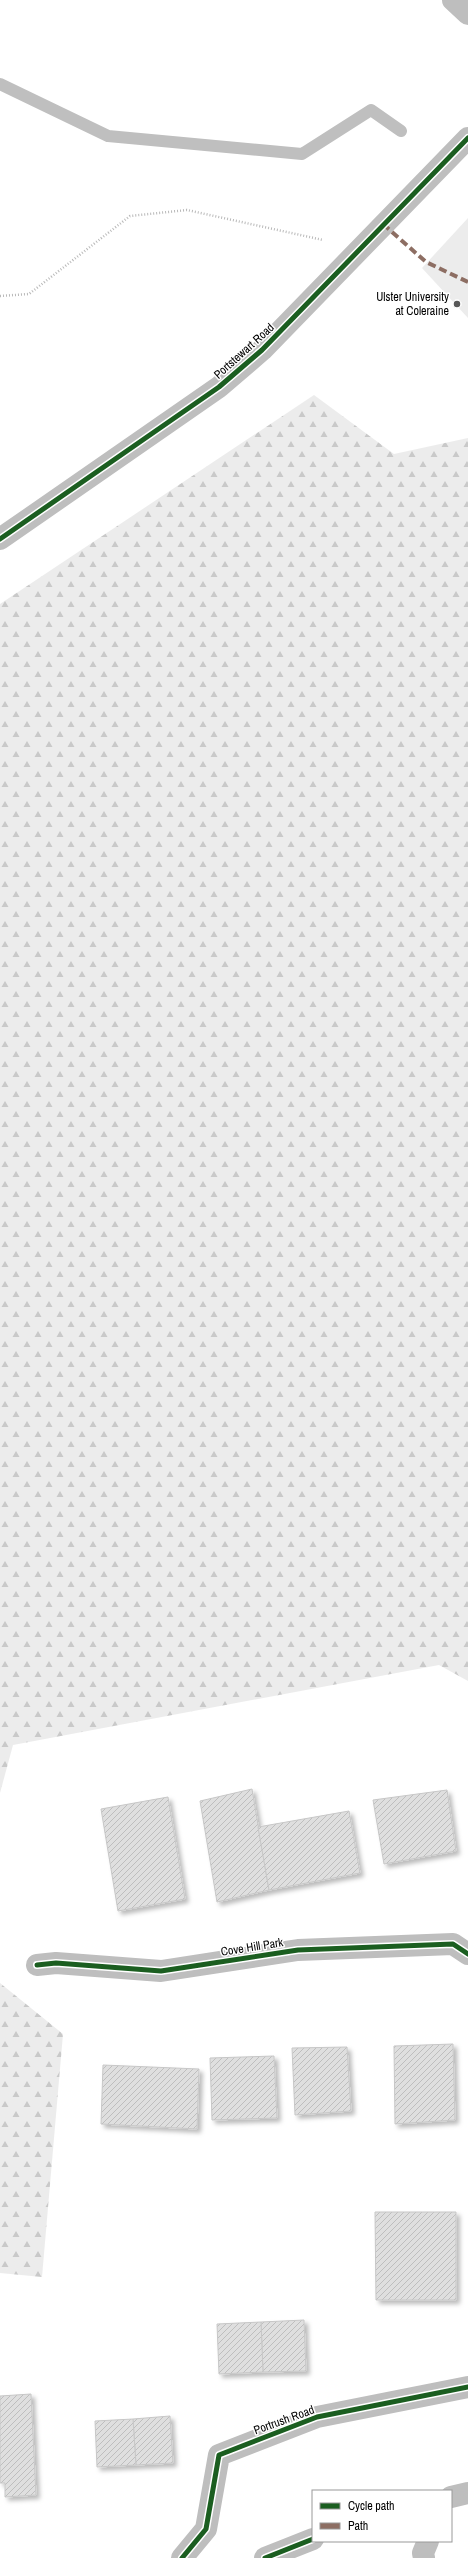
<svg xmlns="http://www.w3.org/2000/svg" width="468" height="2558" font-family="'Archivo Narrow',sans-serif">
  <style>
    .forest { fill: url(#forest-firs) }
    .green { fill: #ececec }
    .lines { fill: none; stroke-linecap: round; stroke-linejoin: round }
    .stream { stroke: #bfbfbf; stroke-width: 12 }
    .building { fill: url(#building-hatch); stroke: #c7c7c7; filter: url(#shadow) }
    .path { stroke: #b9b9b9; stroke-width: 2.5; stroke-dasharray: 1 2; stroke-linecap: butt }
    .minor { stroke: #bebebe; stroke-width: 22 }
    .major { stroke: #bebebe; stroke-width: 22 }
    .quiet { stroke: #8d6e63; stroke-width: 4; stroke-dasharray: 8 4; stroke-linecap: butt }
    .cycleway-casing { stroke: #fff; stroke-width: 8 }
    .cycleway { stroke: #1b5e20; stroke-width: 5 }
    .poi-dot { fill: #595959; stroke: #fff; stroke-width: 1.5 }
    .labels { text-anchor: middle; stroke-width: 3; stroke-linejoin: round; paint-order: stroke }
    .poi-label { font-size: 12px; fill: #000; stroke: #fff; text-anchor: end }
    .street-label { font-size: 12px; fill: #000; stroke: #fff }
  </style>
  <defs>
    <pattern id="forest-firs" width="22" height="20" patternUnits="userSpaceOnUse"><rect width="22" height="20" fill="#ececec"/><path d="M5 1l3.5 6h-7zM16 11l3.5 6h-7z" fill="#c9c9c9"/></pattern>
    <pattern id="building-hatch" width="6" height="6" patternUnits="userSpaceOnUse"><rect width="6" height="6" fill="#dfdfdf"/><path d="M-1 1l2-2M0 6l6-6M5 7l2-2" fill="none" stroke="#bebebe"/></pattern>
    <filter id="shadow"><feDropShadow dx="3.5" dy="3.5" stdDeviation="2" flood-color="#0004"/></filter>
  </defs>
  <rect width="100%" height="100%" fill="#fff"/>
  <!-- forest -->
  <g class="forest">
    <path d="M314,395l80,59 74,-16v1243l-29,-16 -426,80 -13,48v-1189z"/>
    <path d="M0,1983l63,51 -21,243 -42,-4z"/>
  </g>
  <!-- green -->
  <path class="green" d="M468,218v100l-46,-50z"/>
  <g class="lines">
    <!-- stream -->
    <path class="stream" d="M0,84l108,52 194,18 69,-44 30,21"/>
  </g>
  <!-- building -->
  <g class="building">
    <path d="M252,1789l17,101 -52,12 -17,-101z"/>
    <path d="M447,1790l9,61 -72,13 -11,-64z"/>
    <path d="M168,1797l17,102 -67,12 -17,-102z"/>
    <path d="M349,1811l11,62 -91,17 -11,-63z"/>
    <path d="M453,2044l2,76 -60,4 -1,-78z"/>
    <path d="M347,2047l4,64 -56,4 -3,-67z"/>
    <path d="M274,2056l3,62 -65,2 -2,-62z"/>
    <path d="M103,2065l96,4 -2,60 -96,-5z"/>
    <path d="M375,2212h81v88h-80z"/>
    <path d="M304,2320l2,51 -43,1 -2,-50z"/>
    <path d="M261,2322l2,50 -44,2 -2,-50z"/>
    <path d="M31,2394l5,101 -31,2v-14h-5v-87z"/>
    <path d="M170,2416l3,47 -37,2 -3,-46z"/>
    <path d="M133,2419l3,46 -39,2 -2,-46z"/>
  </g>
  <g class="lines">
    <!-- path -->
    <path class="path" d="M0,296l29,-2 101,-78 57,-6 136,30"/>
    <!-- minor -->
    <g class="minor">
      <path d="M453,0l15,14"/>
      <path d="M37,1965l19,-2 105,8 137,-21 155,-6 15,10"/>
      <path d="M182,2558l24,-29 13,-74 98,-38 151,-30"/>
    </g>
    <!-- major -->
    <g class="major">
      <path d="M0,539l219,-152 43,-37 206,-212"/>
      <path d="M451,2497l17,-4"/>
      <path d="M265,2558l48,-19"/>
      <path d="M424,2558l-1,-5 5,-12"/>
    </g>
    <!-- quiet -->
    <path class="quiet" d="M383,224l43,38 42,20"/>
    <defs>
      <g id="cycleway">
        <path d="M0,539l219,-152 43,-37 206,-212"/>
        <path d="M37,1965l19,-2 105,8 137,-21 155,-6 15,10"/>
        <path d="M182,2558l24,-29 13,-74 98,-38 151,-30"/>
        <path d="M265,2558l48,-19"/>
      </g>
    </defs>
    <!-- cycleway casing -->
    <use href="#cycleway" class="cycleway-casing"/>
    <!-- cycleway -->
    <use href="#cycleway" class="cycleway"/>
  </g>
  <!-- markers -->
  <circle class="poi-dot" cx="457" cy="304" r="4"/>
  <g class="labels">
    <!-- poi labels -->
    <g class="poi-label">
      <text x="449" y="301">Ulster University<tspan x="449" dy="14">at Coleraine</tspan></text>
    </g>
    <!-- street labels -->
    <g class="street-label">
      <text transform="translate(244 351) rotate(-42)" y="4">Portstewart Road</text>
      <text transform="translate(252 1947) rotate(-9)" y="4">Cove Hill Park</text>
      <text transform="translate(284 2420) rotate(-20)" y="4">Portrush Road</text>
    </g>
  </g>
  <!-- legend -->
  <rect x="312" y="2490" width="140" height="52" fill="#ffffff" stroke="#999999"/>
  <rect x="320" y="2503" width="20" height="6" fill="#1b5e20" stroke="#999999"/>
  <text x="348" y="2510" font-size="12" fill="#000000">Cycle path</text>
  <rect x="320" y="2523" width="20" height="6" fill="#8d6e63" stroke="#999999"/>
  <text x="348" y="2530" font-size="12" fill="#000000">Path</text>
</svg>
